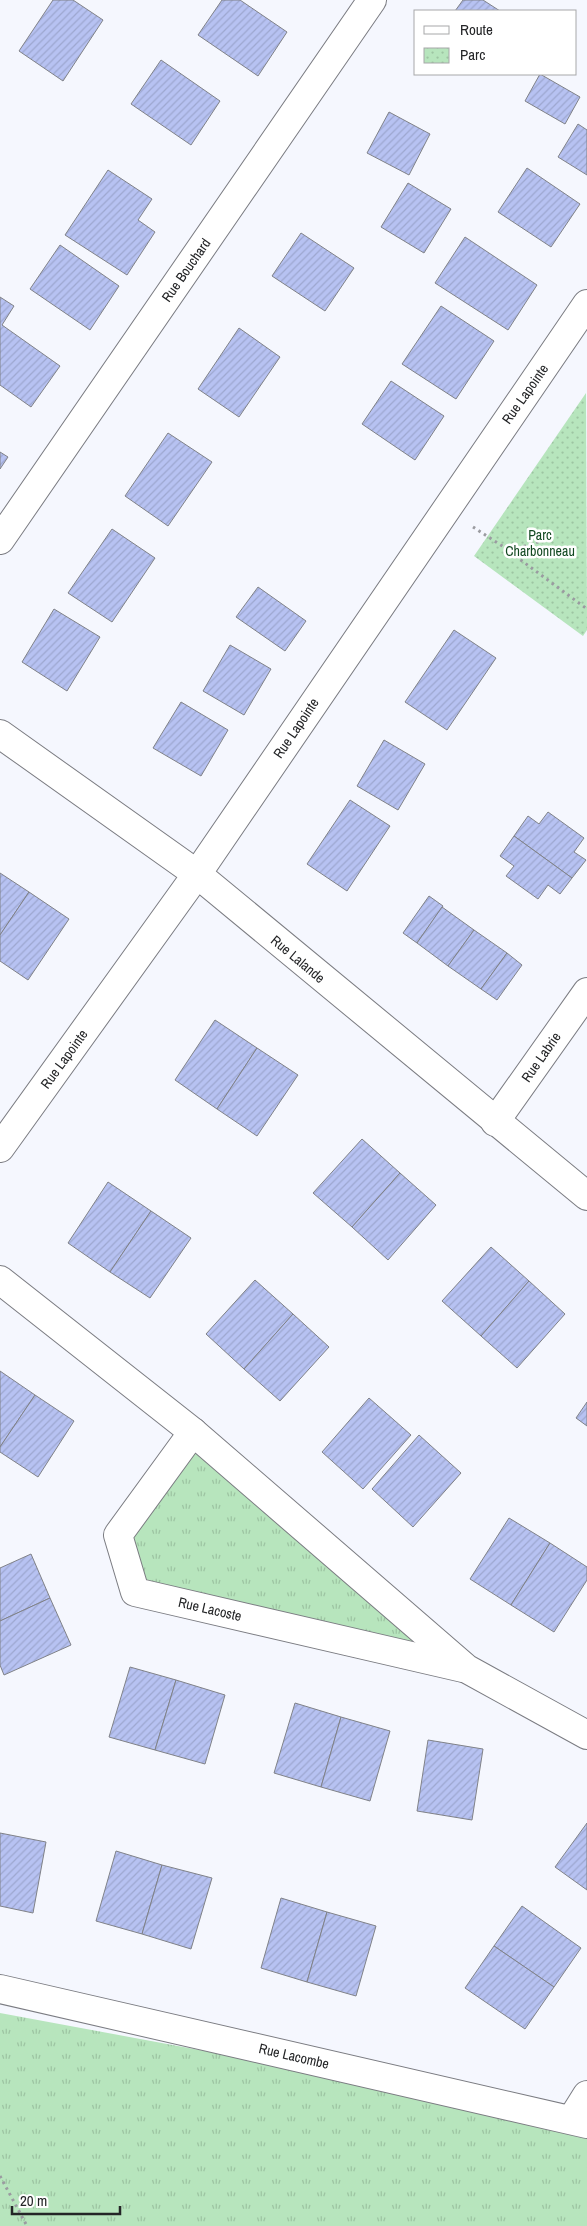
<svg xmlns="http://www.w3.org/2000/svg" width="587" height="2226" font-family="'Archivo Narrow',sans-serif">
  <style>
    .grass { fill: url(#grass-tufts) }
    .park { fill: url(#park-dots) }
    .building { fill: url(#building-hatch); stroke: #808288 }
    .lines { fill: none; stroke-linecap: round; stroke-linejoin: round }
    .minor-casing { stroke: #7b7c82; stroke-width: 30 }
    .path { stroke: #9a9ba0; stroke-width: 3; stroke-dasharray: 2.5 4; stroke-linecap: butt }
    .minor { stroke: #fff; stroke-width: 28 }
    .labels { text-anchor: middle; stroke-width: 5; stroke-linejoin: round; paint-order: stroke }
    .street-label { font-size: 14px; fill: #242527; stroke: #fff }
    .park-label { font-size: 14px; fill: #124821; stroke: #fff }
  </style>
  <defs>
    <pattern id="grass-tufts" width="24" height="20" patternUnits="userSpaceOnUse" patternTransform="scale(1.25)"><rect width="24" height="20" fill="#b7e5bd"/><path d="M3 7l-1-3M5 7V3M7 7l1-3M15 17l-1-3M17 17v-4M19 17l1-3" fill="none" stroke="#9dc4a2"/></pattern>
    <pattern id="park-dots" width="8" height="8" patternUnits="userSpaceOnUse" patternTransform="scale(1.25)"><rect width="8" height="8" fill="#b7e5bd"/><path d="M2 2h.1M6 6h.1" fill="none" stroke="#9dc4a2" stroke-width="1.8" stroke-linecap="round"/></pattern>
    <pattern id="building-hatch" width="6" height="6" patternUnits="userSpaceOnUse" patternTransform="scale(1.25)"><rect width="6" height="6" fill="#b7c2f2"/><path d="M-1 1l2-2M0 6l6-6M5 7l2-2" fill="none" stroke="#9da7d0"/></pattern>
  </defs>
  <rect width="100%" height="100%" fill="#f5f7fe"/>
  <!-- grass -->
  <g class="grass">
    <path d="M193,1432l274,237 -332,-77 -17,-57z"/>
    <path d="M0,2013l572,106 15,7v100h-587z"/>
  </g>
  <!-- park -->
  <path class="park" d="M586,393l1,237 -4,6 -109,-80z"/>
  <!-- building -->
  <g class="building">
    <path d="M53,0h20l30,20 -40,61 -44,-30z"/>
    <path d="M222,0h18l47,32 -29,44 -60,-41z"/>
    <path d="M463,0h20l17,11h-45z"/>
    <path d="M161,60l59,41 -29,44 -60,-41z"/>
    <path d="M540,74l40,23 -15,27 -40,-23z"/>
    <path d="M389,112l41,22 -21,41 -42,-22z"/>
    <path d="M578,124l9,6v45l-29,-18z"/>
    <path d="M527,168l53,36 -29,43 -53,-35z"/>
    <path d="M108,170l44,29 -14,21 17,12 -28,43 -62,-40z"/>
    <path d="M408,183l43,26 -27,44 -43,-26z"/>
    <path d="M301,233l53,35 -29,43 -53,-35z"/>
    <path d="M465,237l72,48 -29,45 -73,-47z"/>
    <path d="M60,245l59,41 -29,44 -60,-41z"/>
    <path d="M0,297l14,9 -12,19 58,41 -29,41 -31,-22z"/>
    <path d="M441,306l53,35 -38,58 -54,-35z"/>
    <path d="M239,328l41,29 -41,60 -41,-28z"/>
    <path d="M391,381l53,35 -29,44 -53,-36z"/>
    <path d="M168,433l44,29 -44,64 -43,-30z"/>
    <path d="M0,452l8,5 -8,12z"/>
    <path d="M112,529l43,29 -43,64 -44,-29z"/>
    <path d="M258,587l48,34 -21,30 -49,-34z"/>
    <path d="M54,609l46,28 -33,54 -45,-29z"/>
    <path d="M454,630l42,28 -49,72 -42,-28z"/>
    <path d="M230,645l41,24 -27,46 -41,-24z"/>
    <path d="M181,702l47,28 -27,46 -48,-28z"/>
    <path d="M384,740l41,24 -27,46 -41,-24z"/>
    <path d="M350,800l40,26 -43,65 -40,-27z"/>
    <path d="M548,812l36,26 -10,14 12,8 -14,18 -58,-42 14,-20 11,8z"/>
    <path d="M514,836l58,42 -12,16 -12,-9 -10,14 -32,-23 8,-10 -14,-10z"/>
    <path d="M0,873l29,19 -29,43z"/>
    <path d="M29,892l40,27 -41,61 -28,-19v-26z"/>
    <path d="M429,896l14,10 -26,37 -14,-10z"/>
    <path d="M442,907l32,23 -26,36 -31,-23z"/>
    <path d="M474,930l33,23 -26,36 -33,-23z"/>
    <path d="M507,953l15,12 -25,35 -16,-11z"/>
    <path d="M215,1020l42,28 -40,61 -42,-29z"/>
    <path d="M257,1048l41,27 -41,61 -40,-27z"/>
    <path d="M362,1139l38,34 -48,54 -39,-34z"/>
    <path d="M400,1173l36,32 -48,55 -36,-33z"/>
    <path d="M108,1182l43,29 -41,61 -42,-29z"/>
    <path d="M151,1211l40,27 -41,60 -40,-26z"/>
    <path d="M491,1247l38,34 -48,55 -39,-35z"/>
    <path d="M255,1280l38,34 -49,55 -38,-35z"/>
    <path d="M529,1281l36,33 -48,54 -36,-32z"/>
    <path d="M293,1314l36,33 -49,54 -36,-32z"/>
    <path d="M0,1371l35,24 -35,52z"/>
    <path d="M35,1395l39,26 -36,56 -38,-25v-5z"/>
    <path d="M369,1398l42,37 -48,54 -41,-37z"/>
    <path d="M587,1402v24l-11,-8z"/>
    <path d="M419,1435l42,38 -48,54 -41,-38z"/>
    <path d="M509,1518l41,25 -39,62 -41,-26z"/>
    <path d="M550,1543l37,24v13l-33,52 -43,-27z"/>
    <path d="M31,1554l19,44 -50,23v-53z"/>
    <path d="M50,1598l21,47 -67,30 -4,-10v-44z"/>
    <path d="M130,1667l46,13 -21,70 -46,-13z"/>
    <path d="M176,1680l49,15 -20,69 -50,-14z"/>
    <path d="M295,1703l46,14 -20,70 -47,-14z"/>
    <path d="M341,1717l49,14 -20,70 -49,-14z"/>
    <path d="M428,1740l55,9 -11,71 -55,-9z"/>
    <path d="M587,1823v67l-32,-23z"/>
    <path d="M0,1833l46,9 -13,71 -33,-7z"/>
    <path d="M116,1851l46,14 -20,69 -46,-13z"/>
    <path d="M162,1865l50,13 -21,71 -49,-15z"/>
    <path d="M281,1898l46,14 -20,70 -46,-14z"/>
    <path d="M522,1906l59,42 -27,39 -60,-41z"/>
    <path d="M327,1912l49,14 -20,70 -49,-14z"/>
    <path d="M494,1946l60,41 -29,42 -60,-41z"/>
  </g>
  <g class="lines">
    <defs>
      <g id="minor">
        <path d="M0,540l372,-540"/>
        <path d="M0,734l197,140 390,322"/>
        <path d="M495,1122l92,-130"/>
        <path d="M0,1148l197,-274 390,-570"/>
        <path d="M0,1280l193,152 274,237 120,66"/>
        <path d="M193,1432l-75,103 17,57 328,76"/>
        <path d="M0,1989l587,135"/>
        <path d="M572,2119l15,-24"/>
      </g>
    </defs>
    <!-- minor casing -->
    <use href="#minor" class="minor-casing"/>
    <!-- path -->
    <g class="path">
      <path d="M473,527l37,24 43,-14"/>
      <path d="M510,552l77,57"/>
      <path d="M0,2176l27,50"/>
    </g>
    <!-- minor -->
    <use href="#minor" class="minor"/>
  </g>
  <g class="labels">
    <!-- street labels -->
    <g class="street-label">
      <text transform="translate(186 270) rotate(-55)" y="5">Rue Bouchard</text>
      <text transform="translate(525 394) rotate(-55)" y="5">Rue Lapointe</text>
      <text transform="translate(296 728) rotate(-56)" y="5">Rue Lapointe</text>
      <text transform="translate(298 959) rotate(40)" y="5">Rue Lalande</text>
      <text transform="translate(541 1057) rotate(-55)" y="5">Rue Labrie</text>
      <text transform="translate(64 1059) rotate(-54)" y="5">Rue Lapointe</text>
      <text transform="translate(210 1609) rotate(13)" y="5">Rue Lacoste</text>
      <text transform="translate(294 2056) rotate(13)" y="5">Rue Lacombe</text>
    </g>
    <!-- park labels -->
    <g class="park-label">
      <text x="540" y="540">Parc<tspan x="540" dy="16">Charbonneau</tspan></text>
    </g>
  </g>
  <!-- legend -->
  <rect x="414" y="10" width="162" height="65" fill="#ffffff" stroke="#a7a8a9"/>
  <rect x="424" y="26" width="25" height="8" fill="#ffffff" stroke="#a7a8a9"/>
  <text x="460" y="35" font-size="15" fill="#242527">Route</text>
  <rect x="424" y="48" width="25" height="15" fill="url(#park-dots)" stroke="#a7a8a9"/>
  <text x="460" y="60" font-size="15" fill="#242527">Parc</text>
  <!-- scale -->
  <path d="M12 2206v8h108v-8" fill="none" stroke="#242527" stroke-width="2.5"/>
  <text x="20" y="2206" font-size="15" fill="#242527" stroke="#ffffff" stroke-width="4" paint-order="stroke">20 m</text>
</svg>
